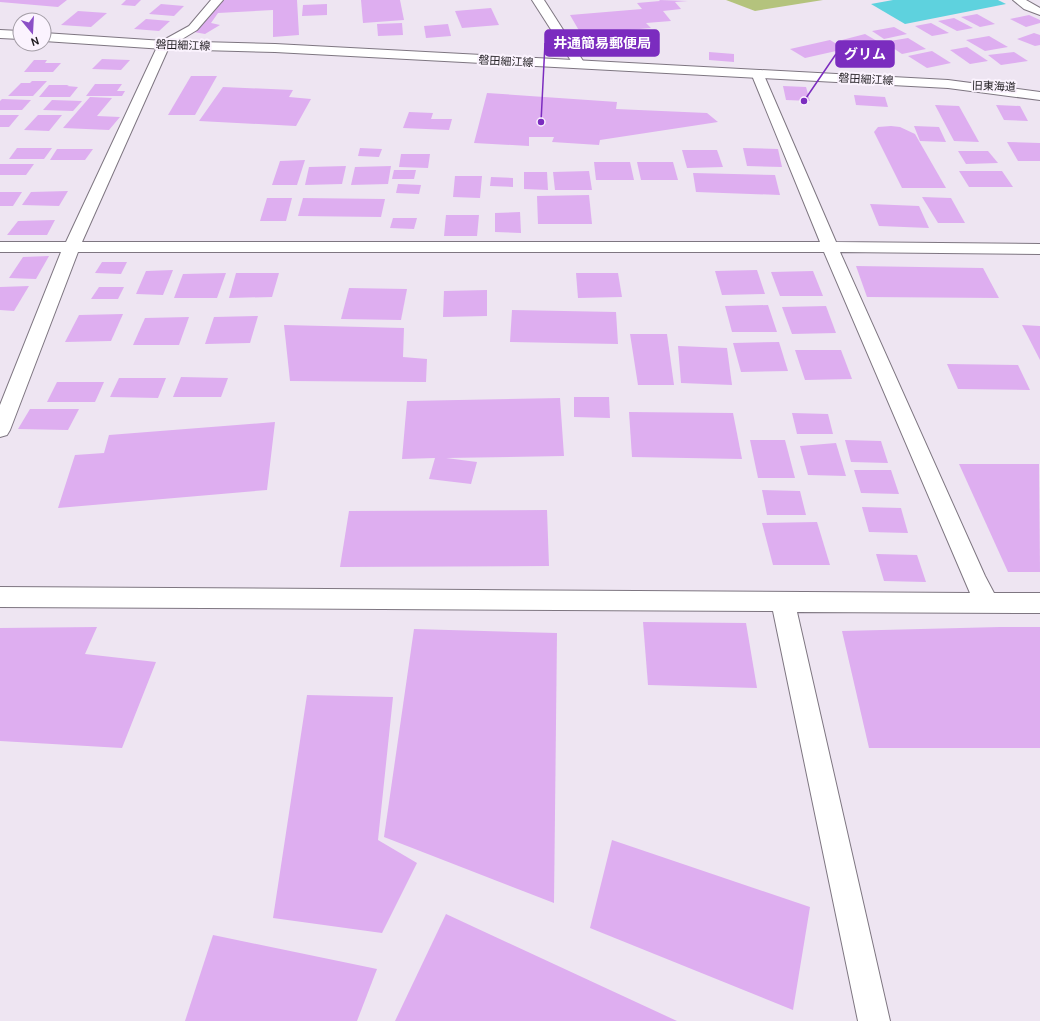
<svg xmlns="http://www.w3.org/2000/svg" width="1040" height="1021" font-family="Cabin,'Noto Sans JP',sans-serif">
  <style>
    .green { fill: #b4c37d }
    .water { fill: #5ed2de }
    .building { fill: #deaef0 }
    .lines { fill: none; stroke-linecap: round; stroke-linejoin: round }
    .street-casing { stroke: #7e7681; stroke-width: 2 }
    .secondary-casing { stroke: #7e7681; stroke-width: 2 }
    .street { fill: #fff; fill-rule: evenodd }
    .secondary { fill: #fff; fill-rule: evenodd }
    .labels { text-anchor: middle; stroke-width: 4; stroke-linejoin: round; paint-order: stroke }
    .far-street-label { font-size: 11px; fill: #201d21; stroke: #fbf3fe }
    .leader { fill: none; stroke: #7b2cbf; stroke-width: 1.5 }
    .callout-dot { fill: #7b2cbf; stroke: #fbf3fe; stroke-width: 1.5 }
    .callout { fill: #7b2cbf; stroke: #7b2cbf; stroke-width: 1.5 }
    .callout-label { font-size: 14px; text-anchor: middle; font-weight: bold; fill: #fff }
  </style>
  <rect width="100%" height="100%" fill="#eee5f2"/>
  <!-- green -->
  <path class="green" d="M726,0h97l-68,11z"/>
  <!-- water -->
  <path class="water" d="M893,0h105l8,4 -101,20 -34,-20z"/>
  <!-- building -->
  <g class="building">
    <path d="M0,0h67l-9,7 -58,-5z"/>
    <path d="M126,0h15l-6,6 -14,-1z"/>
    <path d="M219,0h78l2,35 -26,2v-27l-55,3 -7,10 9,2 -15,9 -11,-2z"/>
    <path d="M361,0h39l4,20 -41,3z"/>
    <path d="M659,0l29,1 -13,1 6,7 -18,2 8,10 -25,2 5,5 -70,6 -11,-19 72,-6 -5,-6 23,-2z"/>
    <path d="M161,4l23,2 -10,10 -25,-2z"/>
    <path d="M327,4v11l-25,1 1,-11z"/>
    <path d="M491,8l8,17 -37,3 -7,-17z"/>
    <path d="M78,11l29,2 -16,14 -30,-2z"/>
    <path d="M977,14l18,10 -15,3 -19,-10z"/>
    <path d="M1029,15l11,5v3l-14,4 -16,-8z"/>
    <path d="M954,18l19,10 -16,3 -19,-10z"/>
    <path d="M146,19l24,2 -11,10 -25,-2z"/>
    <path d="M402,23l1,12 -25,1 -1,-12z"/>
    <path d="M931,23l18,10 -17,3 -17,-10z"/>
    <path d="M448,24l3,12 -25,2 -2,-12z"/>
    <path d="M894,27l13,7 -23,5 -12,-8z"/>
    <path d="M1034,33l6,2v10l-5,1 -18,-7z"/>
    <path d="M865,34l12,7 -23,6 -12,-7z"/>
    <path d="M989,36l19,11 -23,4 -19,-11z"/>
    <path d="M908,38l18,11 -24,5 -18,-12z"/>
    <path d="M830,40l15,9 -40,9 -15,-9z"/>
    <path d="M967,47l21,14 -18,3 -20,-14z"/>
    <path d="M932,51l19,12 -24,5 -19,-12z"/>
    <path d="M709,52l25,2v8l-25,-2z"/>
    <path d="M1014,52l14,9 -27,4 -13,-10z"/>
    <path d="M102,59l28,1 -9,10 -29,-1z"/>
    <path d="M34,60h13l-2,3h16l-8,9h-29z"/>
    <path d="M191,76h26l-22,39h-27z"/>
    <path d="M32,81h15l-14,15h-25l13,-13h9z"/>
    <path d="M95,84h27l-5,7h8l-3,5h-36z"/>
    <path d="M49,85h20l-2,1 11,1 -8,10h-31z"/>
    <path d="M783,86l23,1 4,14 -24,-1z"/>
    <path d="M223,87l70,3 -4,7 22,2 -15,27 -97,-5z"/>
    <path d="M487,93l130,9 -1,7 91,4 11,9 -118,18 -1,5 -47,-3 2,-5h-25v9l-55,-3z"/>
    <path d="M854,95l31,2 3,10 -32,-2z"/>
    <path d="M90,97l22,1 -15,18 23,1 -11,13 -46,-2z"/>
    <path d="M2,99l29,1 -9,10h-22v-9z"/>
    <path d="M52,100l30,1 -9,10 -30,-1z"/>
    <path d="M935,105l24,1 20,36 -25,-1z"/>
    <path d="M996,105l24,1 8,15 -24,-1z"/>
    <path d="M409,112l24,1 -2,6h21l-3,11 -46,-2z"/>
    <path d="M0,115h19l-10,12h-9z"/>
    <path d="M38,115h24l-13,16 -25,-1z"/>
    <path d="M891,126l9,1 15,7 31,54h-44l-28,-56 4,-5z"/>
    <path d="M914,126l25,1 7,15 -26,-1z"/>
    <path d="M1007,142l33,1v18h-22z"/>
    <path d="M17,148h35l-8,11h-35z"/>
    <path d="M360,148l22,1 -3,8 -21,-1z"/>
    <path d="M743,148l35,1 4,18 -35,-1z"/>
    <path d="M57,149h36l-8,11h-35z"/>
    <path d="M682,150h35l6,17 -36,1z"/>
    <path d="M958,151h30l10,12 -32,1z"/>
    <path d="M401,154h29l-2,14 -29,-1z"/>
    <path d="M305,160l-8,25h-25l8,-24z"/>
    <path d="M594,162h36l4,18h-38z"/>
    <path d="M637,162h36l5,18h-37z"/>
    <path d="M0,164h34l-8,11h-26z"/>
    <path d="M346,166l-4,18 -37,1 4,-18z"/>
    <path d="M391,166l-3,18 -37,1 4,-18z"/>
    <path d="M394,170h22l-2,9h-22z"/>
    <path d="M589,171l3,19h-37l-2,-18z"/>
    <path d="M959,171h43l11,16h-44z"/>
    <path d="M524,172h23l1,18 -24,-1z"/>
    <path d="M693,173l82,2 5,20 -84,-3z"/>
    <path d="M455,176h27l-2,22 -27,-1z"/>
    <path d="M491,177l22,1v9l-23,-1z"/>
    <path d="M398,184l23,1 -2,9 -23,-1z"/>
    <path d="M68,191l-9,15 -37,-1 9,-13z"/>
    <path d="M0,192h22l-9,14h-13z"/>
    <path d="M589,195l3,29h-54l-1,-28z"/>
    <path d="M922,197l29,1 14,25h-27z"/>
    <path d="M267,198h25l-6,23h-26z"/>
    <path d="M303,198l82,1 -4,18 -83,-1z"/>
    <path d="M870,204l49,2 10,22 -50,-2z"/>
    <path d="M520,212l1,21 -26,-1v-19z"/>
    <path d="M446,215h33l-2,21h-33z"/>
    <path d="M393,218h24l-3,11 -24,-1z"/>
    <path d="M55,220l-8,15h-40l11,-14z"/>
    <path d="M49,256l-13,23 -27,-1 14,-21z"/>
    <path d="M102,262h25l-6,12 -26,-1z"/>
    <path d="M856,266l127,2 16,30 -132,-1z"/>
    <path d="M173,270l-10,25 -27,-1 10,-23z"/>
    <path d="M757,270l8,24 -43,1 -7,-24z"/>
    <path d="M813,271l10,25h-43l-9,-24z"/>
    <path d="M226,273l-9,25h-43l9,-24z"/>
    <path d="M236,273h43l-7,24 -43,1z"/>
    <path d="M576,273h42l4,24 -44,1z"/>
    <path d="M29,286l-15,25 -14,-1v-23z"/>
    <path d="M99,287h25l-6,12h-27z"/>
    <path d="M349,288l58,1 -6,31 -60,-1z"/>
    <path d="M487,290v26l-44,1 1,-26z"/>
    <path d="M768,305l9,27h-45l-7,-26z"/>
    <path d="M826,306l10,27 -44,1 -10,-27z"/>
    <path d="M512,310l104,2 2,32 -108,-2z"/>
    <path d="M123,314l-12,27 -46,1 14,-27z"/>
    <path d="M258,316l-8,27 -45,1 9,-27z"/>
    <path d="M189,317l-10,28h-46l12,-27z"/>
    <path d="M284,325l120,3 -1,29 24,2 -1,23 -136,-1z"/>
    <path d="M1022,325l18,1v34z"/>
    <path d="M630,334h37l7,51h-36z"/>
    <path d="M779,342l9,29 -47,1 -8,-29z"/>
    <path d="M678,346l49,2 5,37 -51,-2z"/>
    <path d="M795,350h46l11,29 -47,1z"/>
    <path d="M947,364l71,1 12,25 -72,-1z"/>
    <path d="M181,377l47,1 -7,19h-48z"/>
    <path d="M119,378h47l-8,20 -48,-1z"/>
    <path d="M57,382h47l-9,20h-48z"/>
    <path d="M574,397h35l1,21 -36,-1z"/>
    <path d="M560,398l4,58 -118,2 31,4 -6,22 -42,-5 6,-21 -33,1 5,-58z"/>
    <path d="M30,409h49l-11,21 -50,-1z"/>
    <path d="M629,412l104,1 9,46 -110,-2z"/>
    <path d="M792,413l36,1 5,20h-36z"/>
    <path d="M275,422l-8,68 -209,18 17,-53 29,-2 5,-18z"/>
    <path d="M750,440h35l10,38h-37z"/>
    <path d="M845,440l36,1 7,22 -37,-1z"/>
    <path d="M836,443l10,33 -38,-1 -8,-29z"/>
    <path d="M959,464h80l1,108h-32z"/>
    <path d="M854,470h37l8,24 -38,-1z"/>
    <path d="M762,490l38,1 6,24h-39z"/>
    <path d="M862,507l39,1 7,25 -39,-1z"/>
    <path d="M547,510l2,56 -209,1 9,-56z"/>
    <path d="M817,522l13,43h-57l-11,-42z"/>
    <path d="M876,554l41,1 9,27 -42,-1z"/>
    <path d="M643,622l103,1 11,65 -109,-3z"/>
    <path d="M97,627l-12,27 71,8 -34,86 -122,-7v-113z"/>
    <path d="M1000,627h40v121h-171l-27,-117z"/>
    <path d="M414,629l143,4 -3,270 -170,-66z"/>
    <path d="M307,695l86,2 -15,143 39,23 -35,70 -109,-15z"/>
    <path d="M612,840l198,67 -17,103 -203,-82z"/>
    <path d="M446,914l231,107h-282z"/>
    <path d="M213,935l164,34 -20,52h-172z"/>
  </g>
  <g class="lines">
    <defs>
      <g id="street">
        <path d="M211,0h12l-26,30 -28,17 -87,195h738l-69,-169 2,-3h8l2,3 73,169 204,2v10l-200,-2 145,324 9,17h46v20l-243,-1 93,409h-32l-85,-410 -773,-4v-20l970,6 -146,-341h-746l-68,178 -3,5 -7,2v-32l61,-153h-61v-10h66l92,-197 2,-3 29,-16z"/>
        <path d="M532,0h12l41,64 -2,3h-8z"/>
        <path d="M1013,0h13l14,8v7l-16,-6z"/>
      </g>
      <g id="secondary">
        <path d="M0,30l20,1v8l-20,-1z"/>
        <path d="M44,33l120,8 111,3 673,36 92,12v8l-92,-12 -673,-36 -111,-3 -120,-8z"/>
      </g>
    </defs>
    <!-- street casing -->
    <use href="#street" class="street-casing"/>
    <!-- secondary casing -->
    <use href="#secondary" class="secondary-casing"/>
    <!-- street -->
    <use href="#street" class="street"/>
    <!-- secondary -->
    <use href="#secondary" class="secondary"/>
  </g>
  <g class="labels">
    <!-- far-street labels -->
    <g class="far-street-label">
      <text transform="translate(183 45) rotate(2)" y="4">磐田細江線</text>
      <text transform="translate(506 61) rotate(3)" y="4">磐田細江線</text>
      <text transform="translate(866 79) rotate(3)" y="4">磐田細江線</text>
      <text transform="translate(994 86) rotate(2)" y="4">旧東海道</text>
    </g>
  </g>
  <!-- callouts -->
  <path class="leader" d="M541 122L545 43M804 101L836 54"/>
  <g class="callout-dot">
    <circle cx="541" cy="122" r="4"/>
    <circle cx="804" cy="101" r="4"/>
  </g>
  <g class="callout">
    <rect x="545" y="30" width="114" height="26" rx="4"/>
    <rect x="836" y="41" width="58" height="26" rx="4"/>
  </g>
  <g class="callout-label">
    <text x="602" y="48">井通簡易郵便局</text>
    <text x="865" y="59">グリム</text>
  </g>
  <!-- north arrow -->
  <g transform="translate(32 32) rotate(162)"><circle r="19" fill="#fbf3fe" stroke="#a39da6"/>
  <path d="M0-3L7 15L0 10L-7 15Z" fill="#8b4fc6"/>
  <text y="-6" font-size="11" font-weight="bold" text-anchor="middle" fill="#201d21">N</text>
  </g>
</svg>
